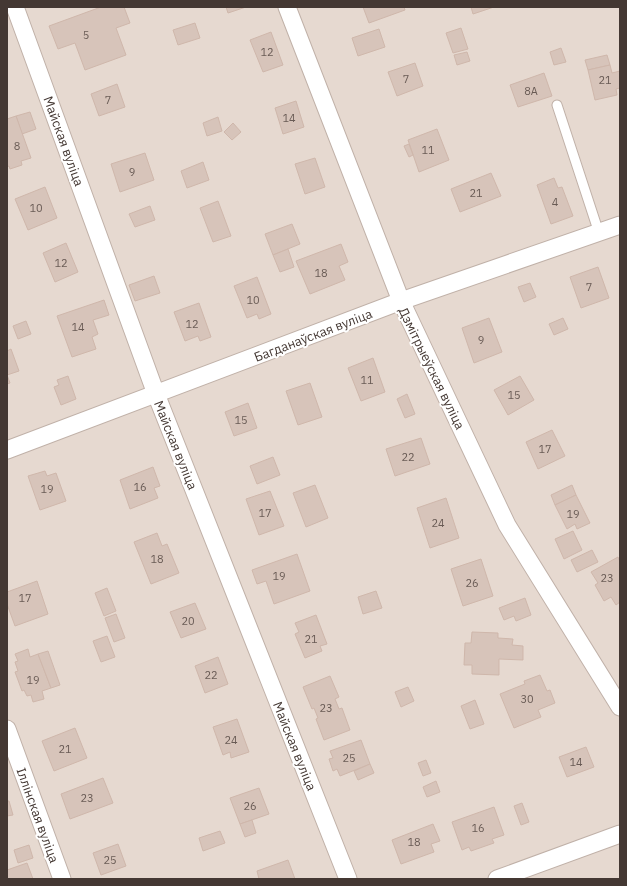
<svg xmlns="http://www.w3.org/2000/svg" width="627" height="886" font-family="'IBM Plex Sans',sans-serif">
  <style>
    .residential { fill: #e6d9d0 }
    .building { fill: #d7c4ba; stroke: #cfb7ab }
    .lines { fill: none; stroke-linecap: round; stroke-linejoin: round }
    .service-casing { stroke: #c0b1a8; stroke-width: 11 }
    .minor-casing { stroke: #c0b1a8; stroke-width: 19 }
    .service { stroke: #fff; stroke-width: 9 }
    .minor { stroke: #fff; stroke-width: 17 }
    .labels { text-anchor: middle; stroke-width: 4; stroke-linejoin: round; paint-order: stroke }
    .number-label { font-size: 11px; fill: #695b55 }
    .street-label { font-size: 13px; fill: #443833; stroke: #fff }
  </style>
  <rect width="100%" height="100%" fill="#f2e9e2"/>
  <!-- residential -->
  <rect class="residential" x="7" y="7" width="613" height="872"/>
  <!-- building -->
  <g class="building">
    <path d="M101,7h23l6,16 -14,5 10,27 -41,15 -10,-27 -17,6 -9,-23z"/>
    <path d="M226,7h20l-18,6z"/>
    <path d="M363,7h41l1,3 -36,13z"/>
    <path d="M471,7h23l-21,7z"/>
    <path d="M195,23l5,15 -22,7 -5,-15z"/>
    <path d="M461,28l7,21 -15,4 -7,-20z"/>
    <path d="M379,29l6,18 -27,9 -6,-18z"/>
    <path d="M271,32l12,33 -20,7 -13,-32z"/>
    <path d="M561,48l5,14 -12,3 -4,-13z"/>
    <path d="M467,52l3,9 -13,4 -3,-10z"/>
    <path d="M607,55l3,10 -22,5 -3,-10z"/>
    <path d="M415,63l8,23 -26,10 -9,-24z"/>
    <path d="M610,65l2,8 8,-2v17l-4,1 1,6 -22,5 -7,-30z"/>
    <path d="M544,73l8,23 -34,11 -8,-22z"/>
    <path d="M117,84l8,23 -26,9 -8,-22z"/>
    <path d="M296,101l8,26 -21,7 -8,-26z"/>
    <path d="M30,112l6,17 -14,5 -6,-18z"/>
    <path d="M16,116l15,42 -10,3 1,4 -12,4 -1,-3 -2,1v-48z"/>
    <path d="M218,117l4,14 -15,5 -4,-13z"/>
    <path d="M233,123l8,9 -9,8 -8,-8z"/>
    <path d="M437,129l12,31 -30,12 -11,-32z"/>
    <path d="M409,144l4,11 -4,2 -5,-11z"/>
    <path d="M145,153l9,27 -34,12 -9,-28z"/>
    <path d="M315,158l10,29 -20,7 -10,-30z"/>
    <path d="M203,162l6,18 -22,8 -6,-17z"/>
    <path d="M491,173l10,23 -41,16 -9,-23z"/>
    <path d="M554,178l4,10 4,-1 11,29 -22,8 -14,-39z"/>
    <path d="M45,187l12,31 -29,12 -13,-31z"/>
    <path d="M218,201l13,35 -18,6 -13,-34z"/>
    <path d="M150,206l5,14 -20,7 -6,-13z"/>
    <path d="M292,224l8,20 -27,11 -8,-21z"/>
    <path d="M66,243l12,29 -23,10 -12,-29z"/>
    <path d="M341,244l7,18 -9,4 6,14 -35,14 -14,-33z"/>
    <path d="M288,249l6,18 -14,5 -7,-17z"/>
    <path d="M598,267l11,31 -28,10 -11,-31z"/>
    <path d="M154,276l6,17 -25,8 -6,-16z"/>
    <path d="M257,277l14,37 -12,5 -2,-5 -10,4 -13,-32z"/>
    <path d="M530,283l6,14 -12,5 -6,-15z"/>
    <path d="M104,300l5,15 -16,5 5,14 -6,3 4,12 -24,8 -15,-41z"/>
    <path d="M199,303l12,34 -11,4 -2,-5 -13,5 -11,-29z"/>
    <path d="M489,318l13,34 -28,11 -12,-35z"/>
    <path d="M563,318l5,11 -14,6 -5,-11z"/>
    <path d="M26,321l5,13 -13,5 -5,-13z"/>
    <path d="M11,349l8,22 -12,4 3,8 -3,1v-33z"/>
    <path d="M373,358l12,34 -24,9 -13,-33z"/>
    <path d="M68,376l8,23 -15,6 -7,-18 5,-2 -2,-5z"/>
    <path d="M520,376l14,24 -26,15 -14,-25z"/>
    <path d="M310,383l12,34 -24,8 -12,-34z"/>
    <path d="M407,394l8,20 -10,4 -8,-19z"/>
    <path d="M248,403l9,25 -23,8 -9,-24z"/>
    <path d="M552,430l13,26 -27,13 -12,-27z"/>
    <path d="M421,438l9,26 -35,12 -9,-27z"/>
    <path d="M273,457l7,18 -23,9 -7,-18z"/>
    <path d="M153,467l7,19 -6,2 4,10 -28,11 -10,-29z"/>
    <path d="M45,471l2,5 9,-3 10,28 -26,9 -12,-34z"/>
    <path d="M315,485l13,33 -22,9 -13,-34z"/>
    <path d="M572,485l4,10 -21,10 -4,-10z"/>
    <path d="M270,491l14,35 -25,9 -13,-36z"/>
    <path d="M576,495l14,28 -13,6 -2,-5 -8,5 -12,-24z"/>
    <path d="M446,498l13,40 -29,10 -13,-40z"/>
    <path d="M573,531l9,19 -18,9 -9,-20z"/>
    <path d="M157,533l5,13 5,-2 12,29 -28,11 -17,-42z"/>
    <path d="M592,550l6,12 -21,10 -6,-12z"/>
    <path d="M297,554l13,37 -36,13 -8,-23 -9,3 -5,-14z"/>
    <path d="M618,557l2,5v40l-4,3 -5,-8 -7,4 -9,-16 3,-2 -7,-11z"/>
    <path d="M481,559l12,37 -30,10 -12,-37z"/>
    <path d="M37,581l11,33 -33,12 -8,-22v-12z"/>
    <path d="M107,588l9,23 -12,5 -9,-23z"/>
    <path d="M376,591l6,17 -19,6 -5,-17z"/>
    <path d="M525,598l6,17 -15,6 -2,-5 -10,4 -5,-12z"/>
    <path d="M195,603l11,26 -25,9 -11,-26z"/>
    <path d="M116,614l9,24 -11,4 -9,-24z"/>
    <path d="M316,615l11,29 -7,2 2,5 -17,7 -10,-24 4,-2 -4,-9z"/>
    <path d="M472,632l26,1v5l15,1 -1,6 11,1v14l-24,-1v16l-27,-1v-9h-8l1,-22h6z"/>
    <path d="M107,636l8,21 -14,5 -8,-21z"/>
    <path d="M28,649l2,8 8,-3 13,34 -9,3 2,8 -11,3 -2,-7 -4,1 -3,-6 -2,1 -7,-19 3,-1 -3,-9 3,-1 -3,-7z"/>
    <path d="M48,651l12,34 -9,3 -13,-34z"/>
    <path d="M218,657l10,27 -23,9 -10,-27z"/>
    <path d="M540,675l7,16 3,-1 5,13 -17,7 3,7 -27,11 -14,-34 25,-10 -1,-3z"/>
    <path d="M330,676l9,21 -4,2 4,10 3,-1 8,22 -26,10 -8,-21 2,-1 -4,-10 -2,1 -9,-22z"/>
    <path d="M408,687l6,14 -13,6 -6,-15z"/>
    <path d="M475,700l9,24 -14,5 -9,-23z"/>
    <path d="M237,719l12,33 -18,6 -1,-6 -7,3 -10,-28z"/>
    <path d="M75,728l12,30 -33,13 -12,-30z"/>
    <path d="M361,740l9,24 -30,12 -3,-7 -4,2 -4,-12 4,-1 -3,-7z"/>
    <path d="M586,747l8,20 -27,10 -8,-20z"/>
    <path d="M426,760l5,13 -8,3 -5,-13z"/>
    <path d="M370,764l4,9 -16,7 -4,-9z"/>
    <path d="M103,778l10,25 -43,16 -9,-25z"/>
    <path d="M436,781l4,11 -13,5 -4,-10z"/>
    <path d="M259,788l10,26 -29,10 -10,-26z"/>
    <path d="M7,801h2l4,14 -6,1z"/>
    <path d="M522,803l7,19 -8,3 -7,-19z"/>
    <path d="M494,807l10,28 -12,4 2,4 -23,8 -2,-4 -7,3 -10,-28z"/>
    <path d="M252,820l4,13 -11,4 -5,-13z"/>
    <path d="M433,824l7,17 -9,3 3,8 -33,12 -9,-24z"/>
    <path d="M220,831l5,12 -22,8 -4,-13z"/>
    <path d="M118,844l8,22 -25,9 -8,-22z"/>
    <path d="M29,845l4,13 -15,5 -4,-13z"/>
    <path d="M288,860l7,19h-36l-2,-8z"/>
    <path d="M27,863l6,16h-26v-9z"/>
  </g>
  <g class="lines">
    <defs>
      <path id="service" d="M557,105l42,128"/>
      <g id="minor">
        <path d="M15,7l141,387 192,485"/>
        <path d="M287,7l114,294 106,224 113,182"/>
        <path d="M7,450l394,-149 219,-76"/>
        <path d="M7,729l55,150"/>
        <path d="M497,879l123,-45"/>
      </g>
    </defs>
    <!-- service casing -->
    <use href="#service" class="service-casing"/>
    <!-- minor casing -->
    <use href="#minor" class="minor-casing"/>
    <!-- service -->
    <use href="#service" class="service"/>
    <!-- minor -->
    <use href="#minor" class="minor"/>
  </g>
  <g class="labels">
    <!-- number labels -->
    <g class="number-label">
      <text x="86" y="39">5</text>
      <text x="267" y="56">12</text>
      <text x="406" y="83">7</text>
      <text x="605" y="84">21</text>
      <text x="531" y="95">8А</text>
      <text x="108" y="104">7</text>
      <text x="289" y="122">14</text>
      <text x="17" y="150">8</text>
      <text x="428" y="154">11</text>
      <text x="132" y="176">9</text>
      <text x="476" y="197">21</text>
      <text x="555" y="206">4</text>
      <text x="36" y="212">10</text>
      <text x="61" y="267">12</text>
      <text x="321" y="277">18</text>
      <text x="589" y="291">7</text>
      <text x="253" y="304">10</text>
      <text x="192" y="328">12</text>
      <text x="78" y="331">14</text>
      <text x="481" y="344">9</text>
      <text x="367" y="384">11</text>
      <text x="514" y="399">15</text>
      <text x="241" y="424">15</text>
      <text x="545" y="453">17</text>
      <text x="408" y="461">22</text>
      <text x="140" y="491">16</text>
      <text x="47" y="493">19</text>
      <text x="265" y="517">17</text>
      <text x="573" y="518">19</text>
      <text x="438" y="527">24</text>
      <text x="157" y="563">18</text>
      <text x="279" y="580">19</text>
      <text x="607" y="582">23</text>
      <text x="472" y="587">26</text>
      <text x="25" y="602">17</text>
      <text x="188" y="625">20</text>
      <text x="311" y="643">21</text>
      <text x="211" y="679">22</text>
      <text x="33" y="684">19</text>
      <text x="527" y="703">30</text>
      <text x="326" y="712">23</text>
      <text x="231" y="744">24</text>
      <text x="65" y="753">21</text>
      <text x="349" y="762">25</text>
      <text x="576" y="766">14</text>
      <text x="87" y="802">23</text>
      <text x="250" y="810">26</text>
      <text x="478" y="832">16</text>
      <text x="414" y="846">18</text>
      <text x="110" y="864">25</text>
    </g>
    <!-- street labels -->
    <g class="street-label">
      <text transform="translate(64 141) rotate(70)" y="5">Майская вуліца</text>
      <text transform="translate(313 335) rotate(-21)" y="5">Багданаўская вуліца</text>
      <text transform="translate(432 368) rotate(64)" y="5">Дзмітрыеўская вуліца</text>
      <text transform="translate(176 445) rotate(68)" y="5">Майская вуліца</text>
      <text transform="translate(295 746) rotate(68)" y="5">Майская вуліца</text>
      <text transform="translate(38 815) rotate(70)" y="5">Іллінская вуліца</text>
    </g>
  </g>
  <!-- border -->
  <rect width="627" height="886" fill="none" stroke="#443833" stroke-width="16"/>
</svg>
